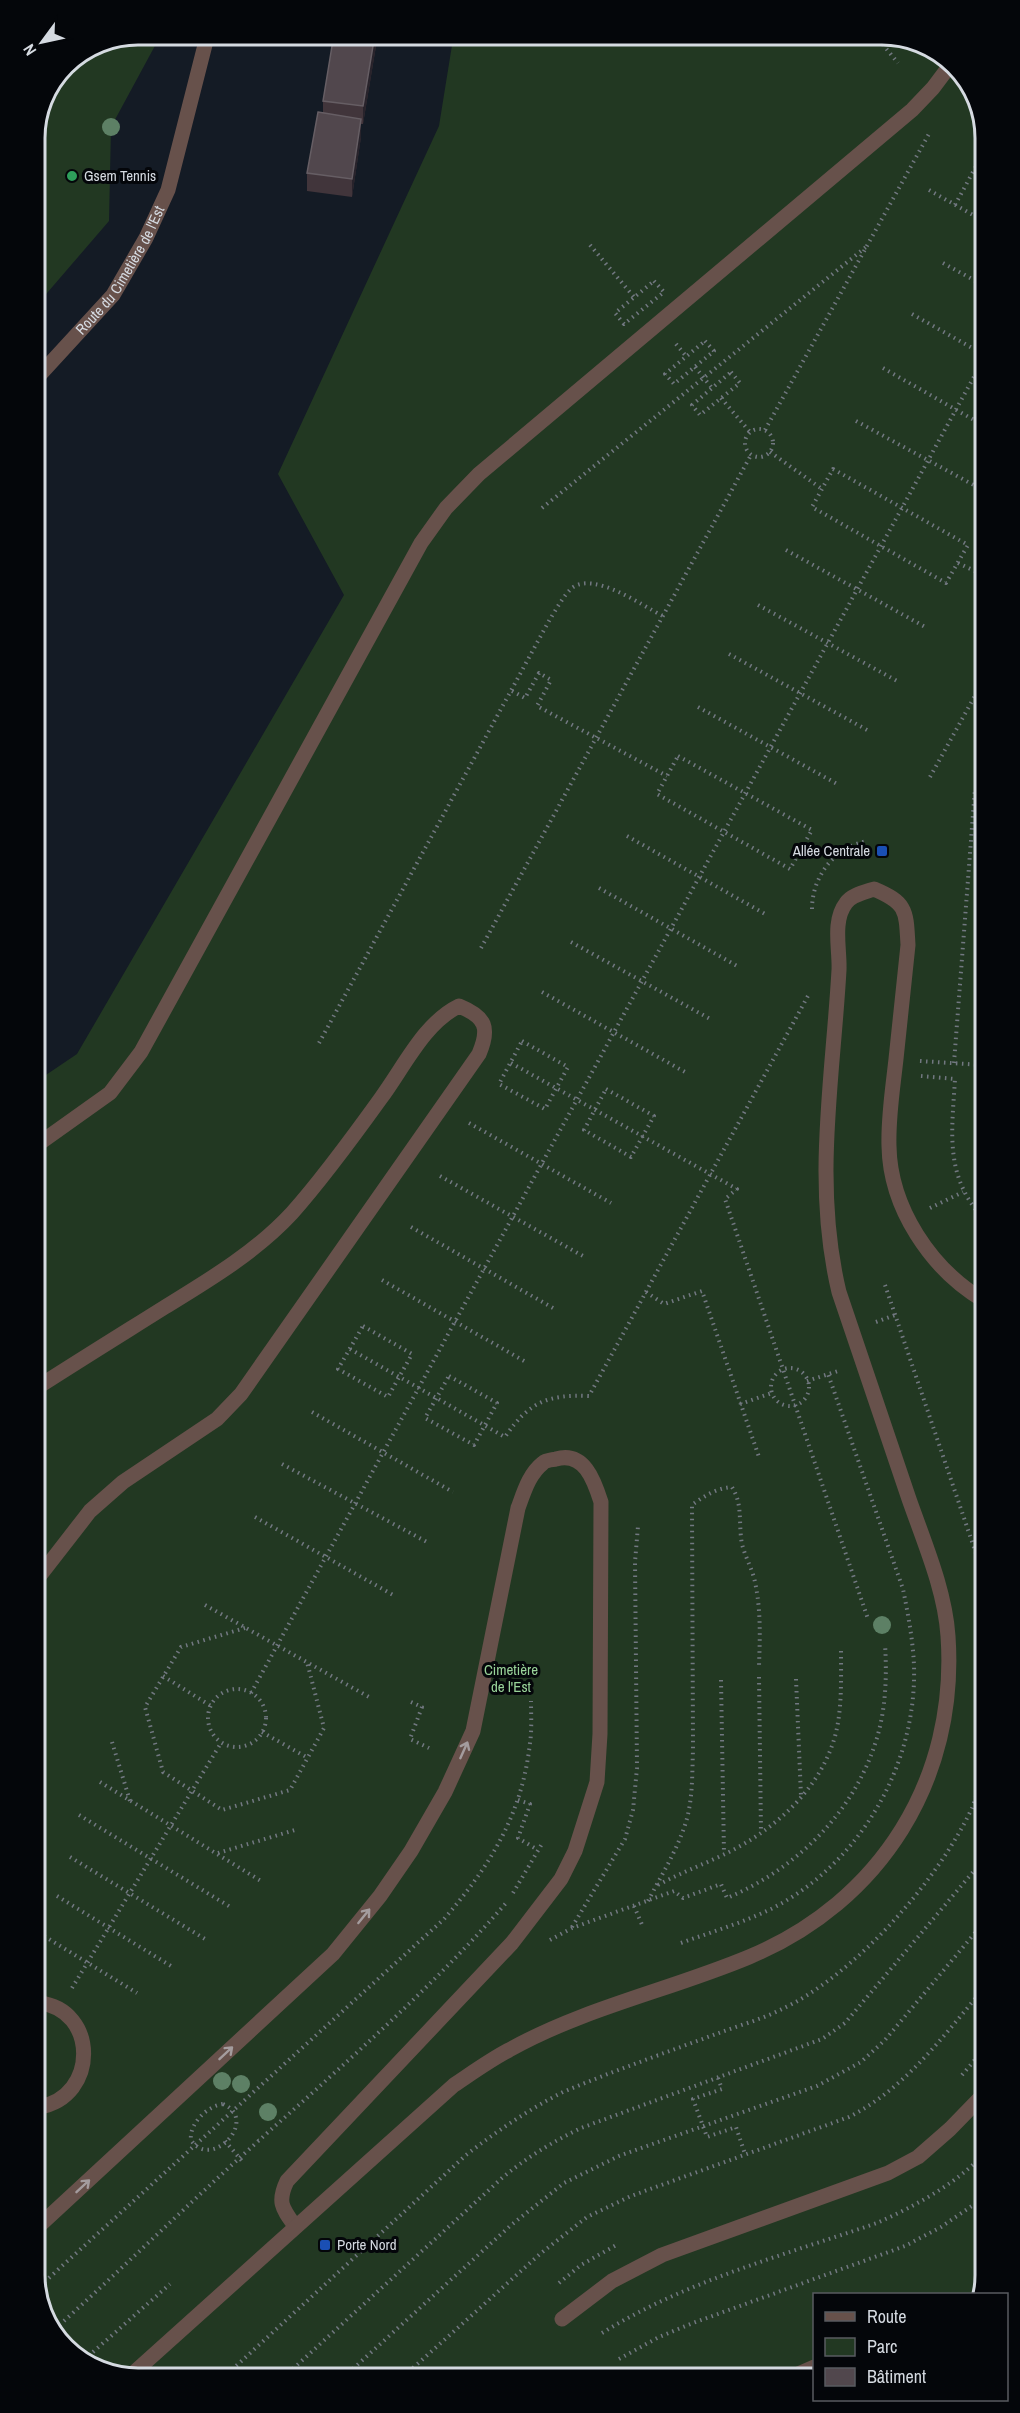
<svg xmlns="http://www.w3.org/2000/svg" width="1020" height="2413" font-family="'Archivo Narrow',sans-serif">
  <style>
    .green { fill: #223822 }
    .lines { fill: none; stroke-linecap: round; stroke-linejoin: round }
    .path { stroke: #727881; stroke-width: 4; stroke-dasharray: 1.5 4.5; stroke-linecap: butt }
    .lane { stroke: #67514b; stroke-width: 15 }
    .street { stroke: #67514b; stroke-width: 15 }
    .tree { fill: #5d8065 }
    .wall { fill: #41353b }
    .shaded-wall { fill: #28232b }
    .building { fill: #51474d; stroke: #665e64; stroke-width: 1.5 }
    .oneway { stroke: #a49c9e }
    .leisure-dot { fill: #2e9e5b; stroke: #04060a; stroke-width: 2 }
    .transit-dot { fill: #1a4fb4; stroke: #04060a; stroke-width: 2 }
    .labels { text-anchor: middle; stroke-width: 6; stroke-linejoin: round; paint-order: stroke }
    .poi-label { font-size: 15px; fill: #d5dae1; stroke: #04060a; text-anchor: start }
    .street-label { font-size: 15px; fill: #d5dae1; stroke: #04060a }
    .park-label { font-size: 15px; fill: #99d399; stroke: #04060a }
    .rim { fill: none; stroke: #d5dae1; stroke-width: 3 }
  </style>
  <rect width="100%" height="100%" fill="#141b25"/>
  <!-- green -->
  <g class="green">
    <path d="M889,35l56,21 35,49 5,2170 -6,19h-165v80l-683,4 -56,-21 -35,-49 -3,-1227 40,-27 267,-459 -66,-121 161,-348 14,-87z"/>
    <path d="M99,42h58l-46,85 -2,94 -74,86v-175l30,-67z"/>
  </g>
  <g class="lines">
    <!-- path -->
    <g class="path">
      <path d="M875,35l23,28"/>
      <path d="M929,190l51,29"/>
      <path d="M955,205l25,-46"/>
      <path d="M590,245l44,52"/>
      <path d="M943,263l38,21"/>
      <path d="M654,281l10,11 -40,32 -9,-11z"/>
      <path d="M912,314l69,39"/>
      <path d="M705,341l9,10 -40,33 -9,-10z"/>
      <path d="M676,344l10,12"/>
      <path d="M695,367l17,21"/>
      <path d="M883,368l98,56"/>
      <path d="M731,372l9,11 -40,32 -8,-10z"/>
      <path d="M721,398l29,34"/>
      <path d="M856,421l125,68"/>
      <circle cx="759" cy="443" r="14"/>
      <path d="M765,430l165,-298"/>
      <path d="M770,452l52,37"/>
      <path d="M833,469l135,76 -22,38 -134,-76z"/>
      <path d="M542,508l324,-261"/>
      <path d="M786,550l141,78"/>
      <path d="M958,563l23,11"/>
      <path d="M758,605l141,77"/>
      <path d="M729,654l140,77"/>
      <path d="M512,691l13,7 14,-25 12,7 -14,26 130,70"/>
      <path d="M698,707l141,78"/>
      <path d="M678,756l134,74 -22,39 -133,-75z"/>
      <path d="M930,777l52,-94"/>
      <path d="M627,836l140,79"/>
      <path d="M599,888l140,79"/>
      <path d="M812,909c0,-32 22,-62 55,-68"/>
      <path d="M571,942l141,78"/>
      <path d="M481,948l270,-493"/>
      <path d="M542,992l143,80"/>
      <path d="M522,1041l46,26 -23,42 -46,-25z"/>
      <path d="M319,1043l231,-424c6,-9 13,-23 22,-31 22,-17 69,17 91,28"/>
      <path d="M920,1061l62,4"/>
      <path d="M511,1063l226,126 -12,10 143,420"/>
      <path d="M954,1063l21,-275"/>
      <path d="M921,1076l34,3c-3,52 -11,97 28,139"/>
      <path d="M606,1089l48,27 -23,41 -47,-27z"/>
      <path d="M469,1123l142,80"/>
      <path d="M440,1176l143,80"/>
      <path d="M930,1208l33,-16"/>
      <path d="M411,1227l142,81"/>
      <path d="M382,1280l144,82"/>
      <path d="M885,1285l99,292"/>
      <path d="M646,1292l18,12 38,-13 57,166"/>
      <path d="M876,1322l19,-7"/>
      <path d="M363,1326l49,28 -24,43 -50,-28z"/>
      <path d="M350,1349l155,88c23,-34 42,-43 84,-41l220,-402"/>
      <circle cx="790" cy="1387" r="19"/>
      <path d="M449,1376l48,27 -23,42 -49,-27z"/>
      <path d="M807,1381l31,-10"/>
      <path d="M740,1404l32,-11"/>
      <path d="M312,1412l141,80"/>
      <path d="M282,1464l145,78"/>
      <path d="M255,1517l140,79"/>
      <path d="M205,1605l164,92"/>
      <path d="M245,1628l-64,19 -36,60 18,65 59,38 68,-20 34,-62 -17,-66"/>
      <path d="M163,1676l48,30"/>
      <path d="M759,1677l2,156"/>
      <path d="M796,1679l5,117"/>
      <path d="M721,1680l3,174"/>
      <circle cx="237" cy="1718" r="29"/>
      <path d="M251,1693l730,-1329"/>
      <path d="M411,1702l11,5 -12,32 19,9"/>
      <path d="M262,1732l46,26"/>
      <path d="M112,1742l18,59"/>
      <path d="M100,1782l161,99"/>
      <path d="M518,1800l12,4 -12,34 20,12"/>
      <path d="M79,1815l153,93"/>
      <path d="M218,1853l77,-23"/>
      <path d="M70,1857l135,82"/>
      <path d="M658,1885c22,-12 44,-20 67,-31 50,-24 100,-68 112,-126 5,-25 4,-52 4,-78"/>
      <path d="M513,1893l30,-51"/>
      <path d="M57,1896l114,70"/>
      <path d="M648,1901c13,-25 28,-49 37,-76 8,-24 7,-50 8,-75l-1,-245c12,-9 25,-17 40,-18 10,16 7,32 9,50 1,15 11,30 14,45 6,28 5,56 4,84"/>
      <path d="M634,1906l9,21"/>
      <path d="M572,1927l53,-88 8,-29 4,-42 -2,-206 3,-36"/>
      <path d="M39,1933l98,60"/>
      <path d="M550,1940l22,-12 102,-37 9,7 38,-14 6,14c67,-28 125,-83 148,-154 11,-32 12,-68 10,-100"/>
      <path d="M681,1943c30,-11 61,-20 90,-34 89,-45 146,-144 143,-243 -1,-26 -6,-52 -11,-77l-75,-215"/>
      <path d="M72,1988l149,-245"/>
      <path d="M962,2075l23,-27"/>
      <path d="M718,2078l4,11 -29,10 14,38 29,-10 9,27"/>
      <path d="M223,2104c37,16 -12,67 -32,36 -2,-16 16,-34 32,-36z"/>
      <path d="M225,2141l17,20"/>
      <path d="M559,2283l22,-18 37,-21"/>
      <path d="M40,2286l404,-367c46,-53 78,-104 86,-176 2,-13 1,-28 1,-42"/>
      <path d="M55,2329c68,-61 132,-124 200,-185 87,-78 175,-154 252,-242"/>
      <path d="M602,2333c84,-52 182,-78 275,-110 38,-17 79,-39 108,-70"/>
      <path d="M619,2359l40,-22 34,-14 212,-77 36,-19 44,-30"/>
      <path d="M84,2360l86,-76"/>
      <path d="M404,2376l136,-122 47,-37 44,-21 218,-79c57,-29 95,-82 136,-130"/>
      <path d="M284,2377l218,-199c24,-20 50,-36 79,-50l241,-89 23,-16 139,-164"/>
      <path d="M344,2377l166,-151 54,-43 55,-27 198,-70 44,-24 24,-22 100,-119"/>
      <path d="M223,2378l243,-223c31,-24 62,-45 97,-63 50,-21 102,-39 153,-58 21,-8 44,-14 64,-24 74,-34 158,-129 192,-202 5,-12 8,-27 12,-39"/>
    </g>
    <!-- lane -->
    <g class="lane">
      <path d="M37,1145l73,-52 31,-41 280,-509 25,-35 33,-34 433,-364 21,-22 18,-24"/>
      <path d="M38,1387c42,-27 84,-53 127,-80 44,-27 91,-55 127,-94 32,-36 61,-76 89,-115 23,-31 43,-75 78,-92 27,11 31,22 20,48l-238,340 -24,25 -94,63 -33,29 -52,67"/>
      <path d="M39,2003c59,6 60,94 0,104"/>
      <path d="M40,2225l293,-271 47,-58 31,-45 34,-59 28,-61 45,-223c6,-16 11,-34 25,-45 3,-3 9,-3 13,-4 28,-8 38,21 45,43l-1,232 -3,48 -22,69 -14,28 -49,64 -225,238c-10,21 -5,27 8,45"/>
      <path d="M562,2319l50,-38 50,-26 226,-82 30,-16 32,-28 35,-36"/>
      <path d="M798,2374l16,-7"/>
    </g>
    <!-- street -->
    <g class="street">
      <path id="s1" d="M35,380l78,-85 33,-57 22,-48 38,-149"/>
      <path d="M129,2377l325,-292c18,-12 36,-25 55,-35 75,-42 161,-60 240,-93 132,-55 209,-178 199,-321 -3,-46 -24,-94 -39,-137 -24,-69 -47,-138 -70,-207 -26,-108 -6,-214 0,-322 1,-20 -7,-49 7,-67 5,-8 19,-11 28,-14 33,14 32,21 34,56 -4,38 -8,76 -12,114 -3,28 -8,58 -7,87 1,62 42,123 94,154"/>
    </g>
  </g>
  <!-- trees -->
  <g class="tree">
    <circle cx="111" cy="127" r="9"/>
    <circle cx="882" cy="1625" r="9"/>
    <circle cx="222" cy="2081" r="9"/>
    <circle cx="241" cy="2084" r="9"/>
    <circle cx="268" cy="2112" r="9"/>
  </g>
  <!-- wall -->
  <path class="wall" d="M333,40h44l-14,84h-2v13l-9,60 -45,-6v-18l16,-60v-12z"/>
  <!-- shaded-wall -->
  <g class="shaded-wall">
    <path d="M374,40h3l-14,84v-18z"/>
    <path d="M361,119v18l-9,60v-18z"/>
  </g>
  <!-- building -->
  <g class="building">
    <path d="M333,40h41l-11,66 -40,-5z"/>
    <path d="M318,112l43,7 -9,60 -45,-6z"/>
  </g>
  <!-- one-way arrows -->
  <defs><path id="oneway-shaft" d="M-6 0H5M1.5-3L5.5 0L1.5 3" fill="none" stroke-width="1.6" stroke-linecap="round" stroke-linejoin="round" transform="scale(1.5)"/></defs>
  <g class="oneway">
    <use href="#oneway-shaft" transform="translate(464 1750) rotate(-66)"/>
    <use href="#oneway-shaft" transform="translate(364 1916) rotate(-51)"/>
    <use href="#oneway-shaft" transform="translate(226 2053) rotate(-43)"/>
    <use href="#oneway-shaft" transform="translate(83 2186) rotate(-43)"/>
  </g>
  <!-- markers -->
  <circle class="leisure-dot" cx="72" cy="176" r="6"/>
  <g class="transit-dot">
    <rect x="876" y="845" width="12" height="12" rx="3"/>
    <rect x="319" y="2239" width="12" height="12" rx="3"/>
  </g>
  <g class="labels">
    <!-- poi labels -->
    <g class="poi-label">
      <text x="84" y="181">Gsem Tennis</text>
      <text x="870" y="856" text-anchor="end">Allée Centrale</text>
      <text x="337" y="2250">Porte Nord</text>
    </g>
    <!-- street labels -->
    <g class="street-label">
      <text dy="5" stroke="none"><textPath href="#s1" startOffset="140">Route du Cimetière de l'Est</textPath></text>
    </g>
    <!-- park labels -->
    <g class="park-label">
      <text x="511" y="1675">Cimetière<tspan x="511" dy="17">de l'Est</tspan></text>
    </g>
  </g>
  <!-- crop -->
  <path d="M0 0H1020V2413H0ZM138 45H882A93 93 0 0 1 975 138V2275A93 93 0 0 1 882 2368H138A93 93 0 0 1 45 2275V138A93 93 0 0 1 138 45Z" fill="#04060a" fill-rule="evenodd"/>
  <path class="rim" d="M138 45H882A93 93 0 0 1 975 138V2275A93 93 0 0 1 882 2368H138A93 93 0 0 1 45 2275V138A93 93 0 0 1 138 45Z"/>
  <!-- legend -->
  <rect x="813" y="2293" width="195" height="108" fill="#04060a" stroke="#585b60" stroke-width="1.5"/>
  <rect x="825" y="2312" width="30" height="9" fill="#67514b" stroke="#585b60" stroke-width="1.5"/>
  <text x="867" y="2323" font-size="18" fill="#d5dae1">Route</text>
  <rect x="825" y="2338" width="30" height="18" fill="#223822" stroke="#585b60" stroke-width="1.5"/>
  <text x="867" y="2353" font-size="18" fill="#d5dae1">Parc</text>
  <rect x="825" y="2368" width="30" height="18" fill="#51474d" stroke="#585b60" stroke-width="1.5"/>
  <text x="867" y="2383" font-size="18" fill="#d5dae1">Bâtiment</text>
  <!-- north arrow -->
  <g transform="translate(42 42) rotate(237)" stroke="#04060a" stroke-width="4.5" paint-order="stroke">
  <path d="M0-4.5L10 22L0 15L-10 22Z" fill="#d5dae1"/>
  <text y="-9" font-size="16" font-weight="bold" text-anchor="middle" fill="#d5dae1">N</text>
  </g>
</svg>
